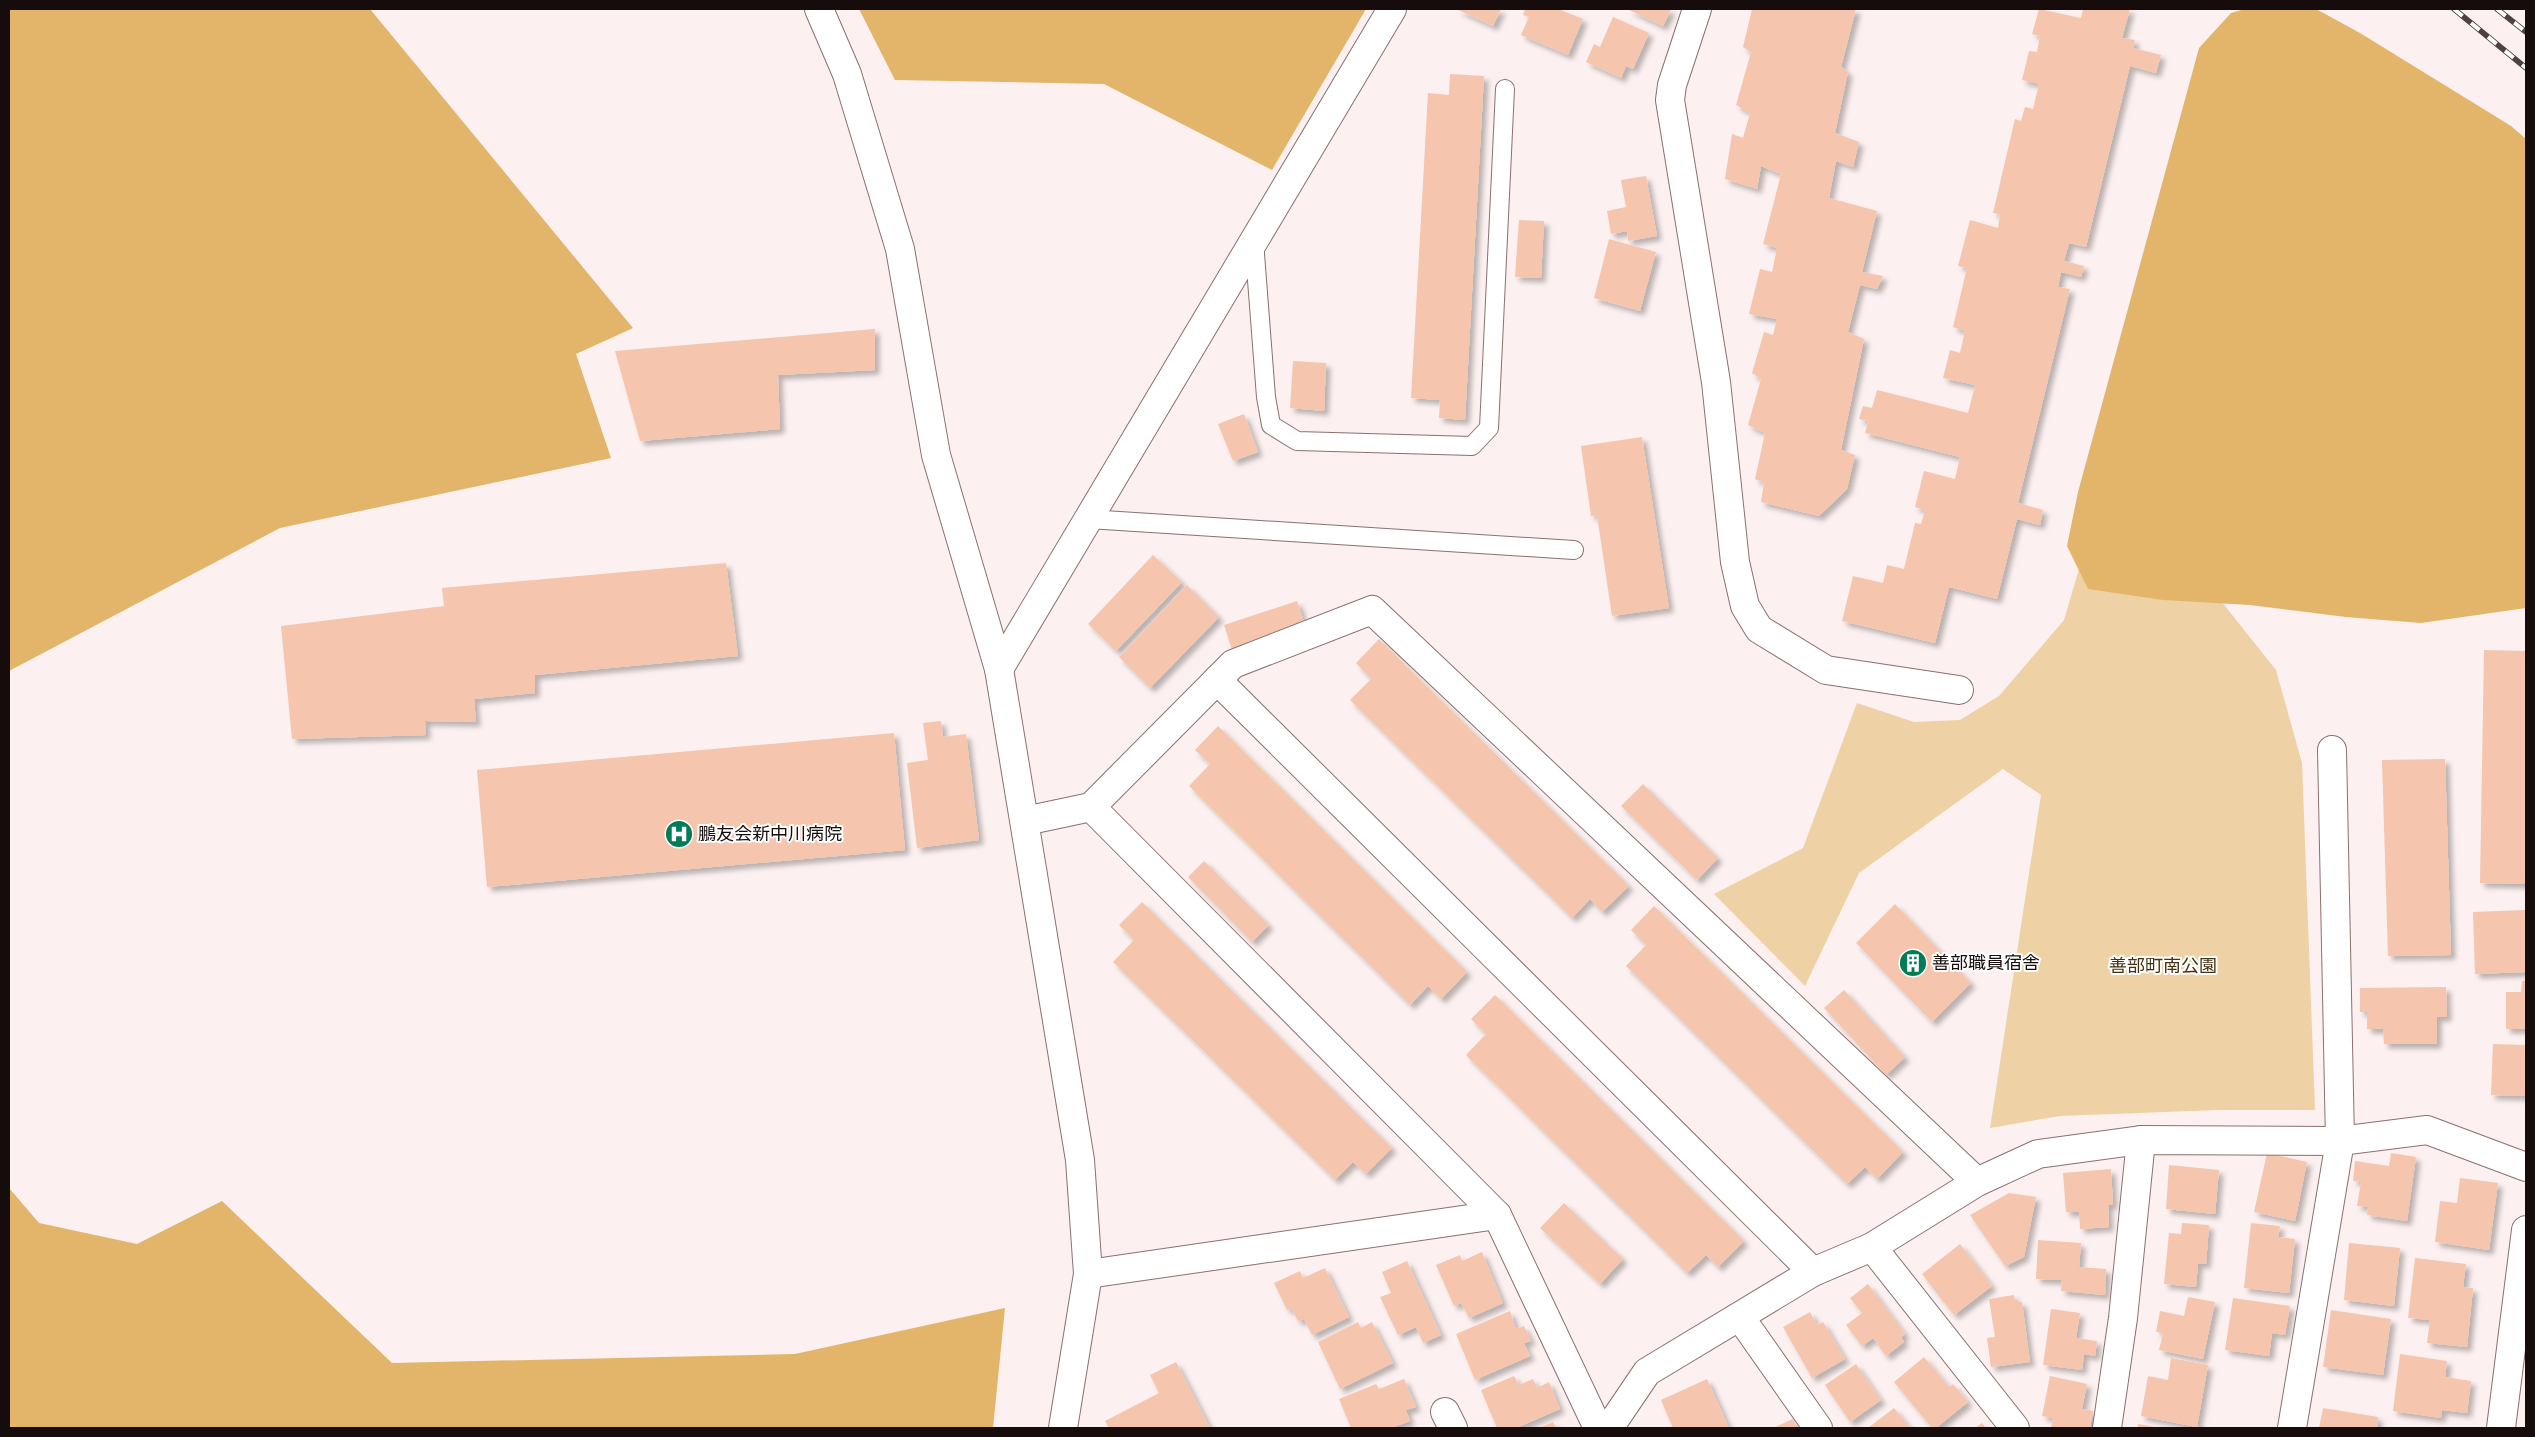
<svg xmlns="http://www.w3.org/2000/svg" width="2535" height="1437" font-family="'PT Sans Narrow','Noto Sans JP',sans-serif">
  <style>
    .green { fill: #eed2a5 }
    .forest { fill: #e2b56b }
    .building { fill: #f5c6ad; filter: url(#shadow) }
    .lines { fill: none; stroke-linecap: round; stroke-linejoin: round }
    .lane-casing { stroke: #89716f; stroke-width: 20 }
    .street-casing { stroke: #89716f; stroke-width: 30 }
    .lane { stroke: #fff; stroke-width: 18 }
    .street { stroke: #fff; stroke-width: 28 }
    .rail-casing { stroke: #4c4242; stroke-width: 5.5 }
    .rail { stroke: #fff; stroke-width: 4; stroke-dasharray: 11; stroke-linecap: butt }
    .labels { text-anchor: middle; stroke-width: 4; stroke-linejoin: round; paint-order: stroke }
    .poi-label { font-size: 18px; fill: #150c0b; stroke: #fff; text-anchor: start }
    .park-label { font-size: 18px; fill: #443110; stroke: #fff }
  </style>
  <defs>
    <filter id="shadow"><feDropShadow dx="4.5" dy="4.5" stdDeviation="2.5" flood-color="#0004"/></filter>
  </defs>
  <rect width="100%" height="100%" fill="#fcf0f0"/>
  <!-- green -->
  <path class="green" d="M2087,542l134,59 55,69 26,93 13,347h-97l-158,6 -70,12 51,-333 -38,-26 -144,104 -54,113 -91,-92 89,-46 54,-145 57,19 46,-2 39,-24 65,-76z"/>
  <!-- forest -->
  <g class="forest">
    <path d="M9,9h361l263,319 -57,26 35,104 -331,70 -271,143z"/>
    <path d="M859,9h507l-94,161 -168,-86 -209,-4z"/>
    <path d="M2245,9h71l44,24 151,93 15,13v469l-105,15 -75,-6 -96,-12 -87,-5 -75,-11 -21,-43 11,-54 121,-444 32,-35z"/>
    <path d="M9,1188l30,35 98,21 85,-43 170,162 403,-9 210,-46 -12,120h-984z"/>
  </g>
  <!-- building -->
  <g class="building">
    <path d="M1456,9h45l-8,17z"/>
    <path d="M1525,9h33l25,10 -15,36 -47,-20 8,-18 -6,-2z"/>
    <path d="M1627,9h44l-8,17z"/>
    <path d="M1752,9h104l-15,58 7,5 -13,61 24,9 -6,25 -17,-6 -7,37 48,13 -15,61 21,4 -6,13 -17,-4 -12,47 16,7 -23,111 14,5 -8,34 -28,27 -58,-14 3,-19 -9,-4 10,-46 -17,-8 13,-46 -9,-6 12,-41 9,3 4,-16 -28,-5 11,-45 12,3 5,-24 -14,-4 18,-70 -20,-8 -4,23 -32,-10 7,-45 11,4 7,-25 -14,-8 15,-53 -8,-5z"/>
    <path d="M2039,9l42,9 2,-9h47l-8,29 13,2 -2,8 28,7 -5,18 -26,-7 -44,181 -17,-4 -5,18 20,5 -3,11 -20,-5 -3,15 12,2 -52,214 25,7 -3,15 -23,-6 -20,80 -48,-12 -14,56 -93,-22 11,-45 30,7 4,-18 17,4 11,-46 6,1 4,-14 -10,-3 9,-36 31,8 5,-22 -95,-24 3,-12 -9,-2 4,-13 9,2 5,-18 91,23 7,-28 -32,-7 7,-28 10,3 5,-22 -12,-4 14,-59 -9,-2 12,-46 28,8 2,-14 -7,-1 22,-94 6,2 4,-14 8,2 6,-25 -17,-4 7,-29 8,1 3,-16 -8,-2z"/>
    <path d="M1613,17l36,16 -16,36 -7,-3 -5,12 -35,-16 8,-18 6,3z"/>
    <path d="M1450,74l34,2 -19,344 -26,-2 1,-18 -29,-2 17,-305 21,2z"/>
    <path d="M1646,176l11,60 -29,5 -1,-10 -16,3 -4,-23 19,-4 -5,-27z"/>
    <path d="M1519,220l25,1 -3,57 -26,-1z"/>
    <path d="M1609,239l47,13 -16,59 -46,-13z"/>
    <path d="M875,329v41l-97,5 2,54 -140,12 -25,-90z"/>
    <path d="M1293,361l33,2 -2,48 -34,-3z"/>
    <path d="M1244,414l14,38 -25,9 -15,-37z"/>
    <path d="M1642,437l27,171 -57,8 -15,-101 -6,1 -10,-70z"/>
    <path d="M1153,555l29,27 -66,69 -28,-27z"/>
    <path d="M726,563l12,93 -203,19v18l-61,6 2,23 -51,-1 1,14 -134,4 -11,-113 163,-20 -2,-18z"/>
    <path d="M1187,585l32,32 -69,71 -31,-31z"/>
    <path d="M1297,601l9,27 -73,25 -9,-28z"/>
    <path d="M1379,639l250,247 -27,26 -12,-13 -18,19 -222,-218 21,-21 -15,-16z"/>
    <path d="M2484,650l42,1v233l-46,-1z"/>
    <path d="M941,721l2,16 23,-3 13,106 -62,8 -10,-85 21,-3 -5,-37z"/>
    <path d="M1218,726l249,246 -26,27 -13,-13 -18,19 -221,-219 21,-22 -15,-14z"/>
    <path d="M894,733l11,117 -418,37 -10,-117z"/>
    <path d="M2445,759l6,196 -63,1 -6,-196z"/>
    <path d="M1643,784l75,74 -21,22 -76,-74z"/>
    <path d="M1204,861l65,64 -17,17 -64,-65z"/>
    <path d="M1142,902l250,246 -26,26 -13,-12 -18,18 -222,-218 21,-22 -15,-15z"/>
    <path d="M1895,904l76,79 -39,39 -76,-79z"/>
    <path d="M1654,906l249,246 -26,27 -12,-12 -18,17 -221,-218 20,-21 -15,-15z"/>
    <path d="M2526,910v62l-51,2 -2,-62z"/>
    <path d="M2522,981h4v48h-20v-37h15z"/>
    <path d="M2446,987l1,30h-10v27h-53l-1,-15h-16v-17h-7v-24z"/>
    <path d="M1844,990l61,67 -19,18 -62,-67z"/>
    <path d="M1495,995l249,246 -26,26 -12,-12 -19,18 -221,-218 20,-21 -15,-15z"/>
    <path d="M2493,1044l33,1v51l-35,-1z"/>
    <path d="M2267,1153l40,9 -12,59 -41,-9z"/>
    <path d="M2391,1153l25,4 -9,64 -40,-6 1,-8 -11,-1 4,-24 -8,-1 2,-20 34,5z"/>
    <path d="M2169,1165l50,5 -4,44 -49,-5z"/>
    <path d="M2111,1169l2,36h-5l1,22 -29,2 -1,-17h-13l-3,-39z"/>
    <path d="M2460,1178l38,5 -9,67 -54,-8 5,-41 17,2z"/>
    <path d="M2009,1193l27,4 -12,60 -19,9 -35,-51z"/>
    <path d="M1564,1203l59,56 -23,25 -60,-56z"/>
    <path d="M2182,1223l27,2 -3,39 -8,-1 -2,24 -32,-3 5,-51 12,1z"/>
    <path d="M2251,1223l29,3 -2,11 17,2 -6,54 -45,-5z"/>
    <path d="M2038,1240l43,3 -2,24 27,2 -1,26 -44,-4 1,-11 -26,-1z"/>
    <path d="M2349,1243l51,5 -6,58 -50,-6z"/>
    <path d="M1960,1244l32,42 -38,29 -32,-41z"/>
    <path d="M1482,1252l21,51 -34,15 -8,-15 -7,3 -18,-41 24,-10 2,6z"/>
    <path d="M2415,1258l51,6 -3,23 10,1 -6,59 -40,-4 3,-23 -22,-2z"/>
    <path d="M1407,1261l34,74 -18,8 -7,-16 -18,8 -18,-38 11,-4 -9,-21z"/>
    <path d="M1325,1268l24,49 -37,18 -8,-16 -6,2 -7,-13 -4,2 -13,-27 26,-12 3,7z"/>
    <path d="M1868,1284l37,50 -4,3 3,5 -18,14 -13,-18 -11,8 -16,-21 16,-12 -12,-15z"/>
    <path d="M2014,1295l1,7h7l8,60 -39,5 -4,-29 8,-1 -6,-38z"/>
    <path d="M2188,1297l27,5 -12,57 -44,-9 4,-17 -7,-1 4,-21 24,5z"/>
    <path d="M2233,1298l57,8 -5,29 -13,-2 -3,23 -44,-6z"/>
    <path d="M2051,1309l29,4 -4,25 21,3 -2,15 -11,-2 -2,16 -39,-5z"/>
    <path d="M2331,1310l60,9 -8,56 -60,-8z"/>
    <path d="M1510,1311l6,18 8,-3 7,15 -7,2 6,13 -55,24 -19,-46z"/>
    <path d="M1810,1312l7,13 6,-3 22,37 -33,19 -29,-51z"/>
    <path d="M1358,1322l3,6 11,-6 21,41 -53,26 -22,-47z"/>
    <path d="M2400,1354l47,7 -2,16 26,4 -4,32 -25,-3 -1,8 -48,-7z"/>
    <path d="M1924,1357l25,30 4,-3 15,18 -32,26h-4l-38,-46z"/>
    <path d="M2171,1358l37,7 -11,62 -56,-11 7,-40 20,4z"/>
    <path d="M1176,1362l34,66h-101l-4,-7 54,-28 -9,-18z"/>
    <path d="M1856,1364l25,36 -31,22 -25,-37z"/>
    <path d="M1514,1376l5,9 14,-6 4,9 12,-6 11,27 -44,19h-19l-16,-38z"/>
    <path d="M2050,1376l37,8 -5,25 11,2 -3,17h-39l2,-10 -11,-2z"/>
    <path d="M1404,1379l12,28 -10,3 4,11 -19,7h-40l-12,-29 37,-15 3,5z"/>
    <path d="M1707,1379l22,49h-56l-12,-28z"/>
    <path d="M1894,1408l16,20h-42z"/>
    <path d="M2323,1408l55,9 -1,11h-58z"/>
    <path d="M1793,1419l5,9h-25z"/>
    <path d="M1553,1422l3,6h-17z"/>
    <path d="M1982,1423l4,5h-11z"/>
    <path d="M2138,1424l17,3v1h-17z"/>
  </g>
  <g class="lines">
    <defs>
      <g id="lane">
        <path d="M1254,241l12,156 5,28 26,16 175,5 17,-18 16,-339"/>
        <path d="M1088,519l486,31"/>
      </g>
      <g id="street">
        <path d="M819,9l28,65 53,175 36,206 63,214 81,491 8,114 -25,154"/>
        <path d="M1697,9l-25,76 -2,15 46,282 19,180 10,44 14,23 67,41 133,20"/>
        <path d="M999,669l393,-660"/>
        <path d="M1217,680l596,592"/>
        <path d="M1091,807l406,408 101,213"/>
        <path d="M1025,821l66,-14 142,-143 139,-54 605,572"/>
        <path d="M1872,1247l143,181"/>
        <path d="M1088,1274l409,-59"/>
        <path d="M1740,1317l78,111"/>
        <path d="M1445,1412l8,16"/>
        <path d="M1609,1428l38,-56 166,-100 59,-25 105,-65 61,-28 103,-14 199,1 87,-11 99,37"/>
        <path d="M2107,1428l16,-110 18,-178"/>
        <path d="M2292,1428l48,-287 -8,-391"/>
        <path d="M2501,1428l25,-198"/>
      </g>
    </defs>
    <!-- lane casing -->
    <use href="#lane" class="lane-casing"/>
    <!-- street casing -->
    <use href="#street" class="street-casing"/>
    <!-- lane -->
    <use href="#lane" class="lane"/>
    <!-- street -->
    <use href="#street" class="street"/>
    <defs>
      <g id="rail">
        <path d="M2454,9l72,59"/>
        <path d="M2497,9l29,23"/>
      </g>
    </defs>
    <!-- rail casing -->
    <use href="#rail" class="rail-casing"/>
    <!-- rail -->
    <use href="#rail" class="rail"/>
  </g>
  <!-- icons -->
  <defs>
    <symbol id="hospital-disc" viewBox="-11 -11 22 22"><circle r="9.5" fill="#027b58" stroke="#fff"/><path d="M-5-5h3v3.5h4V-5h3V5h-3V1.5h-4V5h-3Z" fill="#fff"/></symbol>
    <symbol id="building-disc" viewBox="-11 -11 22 22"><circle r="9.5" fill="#027b58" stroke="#fff"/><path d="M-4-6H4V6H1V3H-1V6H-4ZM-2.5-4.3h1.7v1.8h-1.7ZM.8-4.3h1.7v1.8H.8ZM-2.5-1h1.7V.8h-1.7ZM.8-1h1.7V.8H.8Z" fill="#fff"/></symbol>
  </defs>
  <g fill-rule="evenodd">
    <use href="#hospital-disc" x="663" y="818" width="32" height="32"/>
    <use href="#building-disc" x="1897" y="947" width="32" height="32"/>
  </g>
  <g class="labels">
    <!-- poi labels -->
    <g class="poi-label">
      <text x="698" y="840">鵬友会新中川病院</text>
      <text x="1932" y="969">善部職員宿舎</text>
    </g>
    <!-- park labels -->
    <g class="park-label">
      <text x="2163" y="972">善部町南公園</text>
    </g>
  </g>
  <!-- border -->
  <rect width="2535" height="1437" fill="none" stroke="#150c0b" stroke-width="20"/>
</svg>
